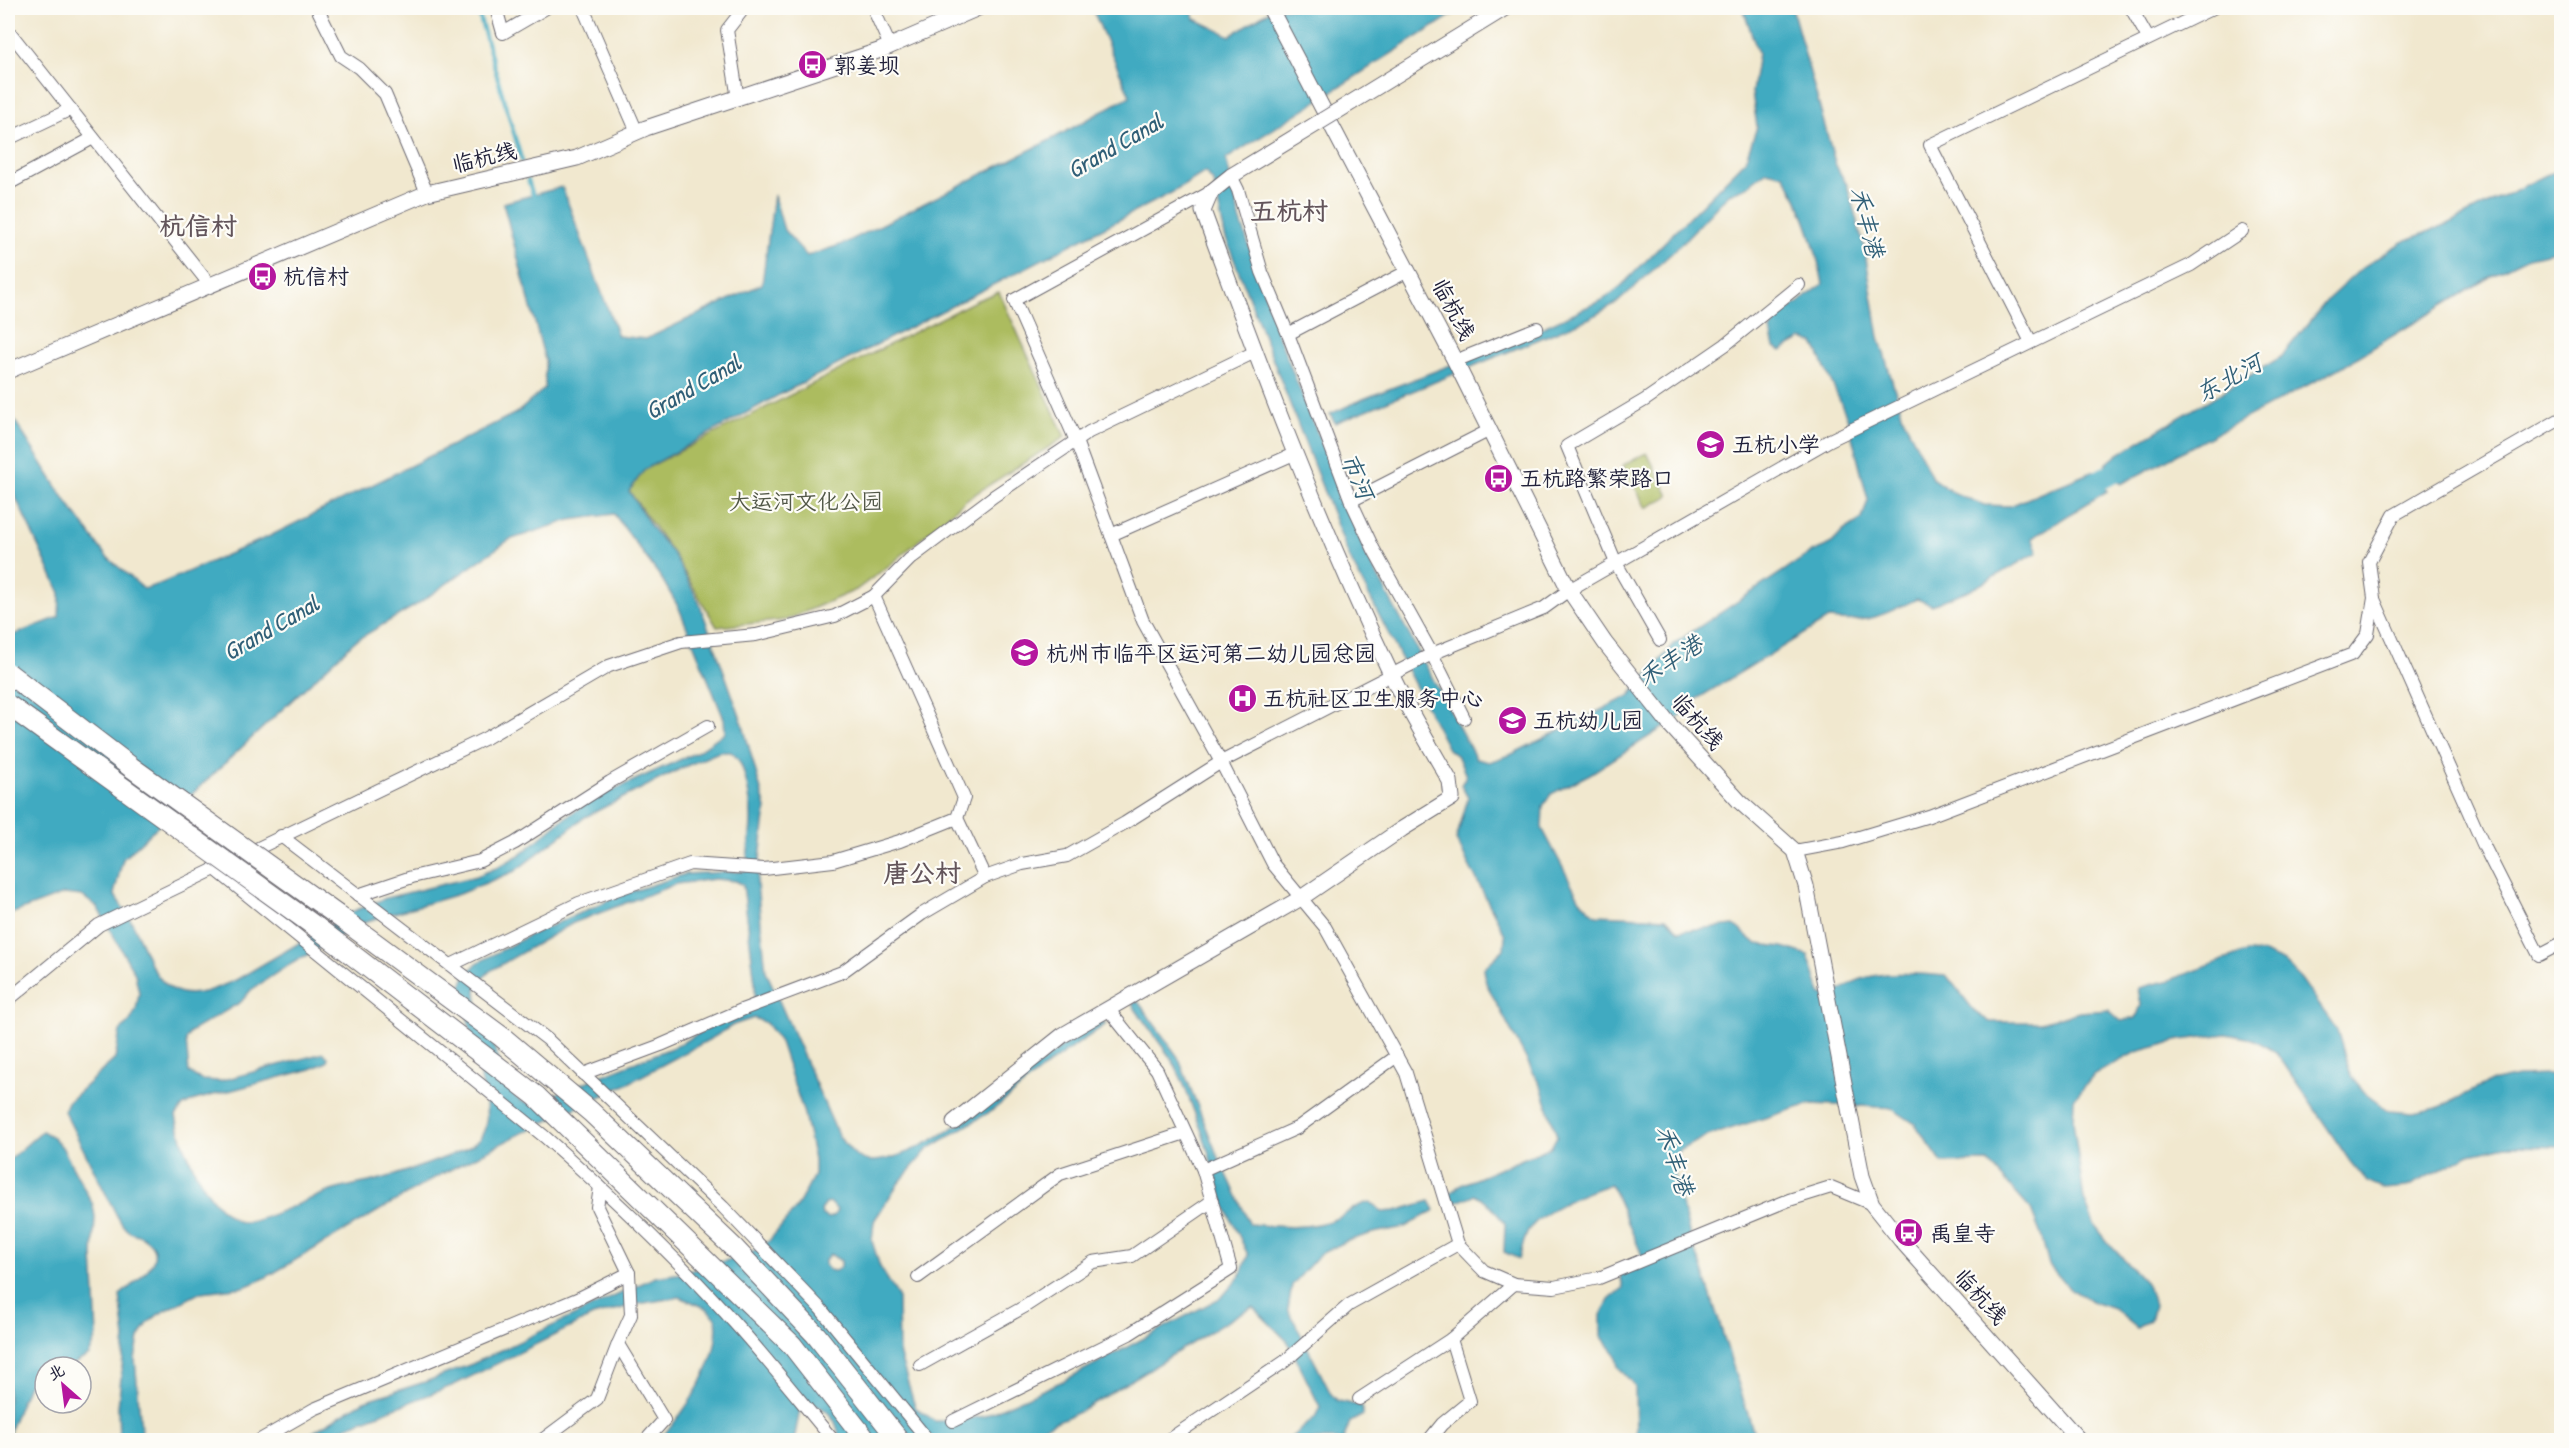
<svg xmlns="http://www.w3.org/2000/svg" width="2569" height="1448" font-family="'Patrick Hand','LXGW WenKai TC',sans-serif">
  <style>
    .green { fill: #acbc5f; stroke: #676f4d; stroke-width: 1.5 }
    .water { fill: #41aac1; stroke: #32667e; stroke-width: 1.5; fill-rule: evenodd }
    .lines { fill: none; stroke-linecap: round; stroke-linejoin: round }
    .stream { stroke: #41aac1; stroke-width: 4 }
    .river { stroke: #41aac1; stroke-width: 21 }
    .minor-casing { stroke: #6a676f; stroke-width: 14 }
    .tertiary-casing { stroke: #6a676f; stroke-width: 17 }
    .primary-casing { stroke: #6a676f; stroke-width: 22 }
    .minor { stroke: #fff; stroke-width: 12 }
    .tertiary { stroke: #fff; stroke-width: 15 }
    .primary { stroke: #fff; stroke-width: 20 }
    .tertiary-bridge-casing { stroke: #6a676f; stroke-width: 17; stroke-linecap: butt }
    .primary-bridge-casing { stroke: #6a676f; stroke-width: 22; stroke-linecap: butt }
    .tertiary-bridge { stroke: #fff; stroke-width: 15 }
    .primary-bridge { stroke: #fff; stroke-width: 20 }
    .labels { text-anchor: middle; stroke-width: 4.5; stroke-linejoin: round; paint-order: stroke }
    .poi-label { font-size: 22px; fill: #22223b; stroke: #fdfcf7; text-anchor: start }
    .street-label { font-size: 22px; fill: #22223b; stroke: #fdfcf7 }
    .park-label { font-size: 22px; fill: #525848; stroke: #fdfcf7 }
    .water-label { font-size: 24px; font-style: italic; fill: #305f77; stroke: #fdfcf7 }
    .quarter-label { font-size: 26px; font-weight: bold; fill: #63555b; stroke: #fdfcf7 }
  </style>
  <rect width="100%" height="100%" fill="#fdfcf7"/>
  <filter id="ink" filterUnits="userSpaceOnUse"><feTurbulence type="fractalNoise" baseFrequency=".0167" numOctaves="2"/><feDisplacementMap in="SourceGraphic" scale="12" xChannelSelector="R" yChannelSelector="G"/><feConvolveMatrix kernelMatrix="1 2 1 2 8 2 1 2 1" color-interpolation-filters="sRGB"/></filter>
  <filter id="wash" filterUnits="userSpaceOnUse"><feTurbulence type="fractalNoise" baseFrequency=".008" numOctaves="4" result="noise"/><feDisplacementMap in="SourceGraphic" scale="24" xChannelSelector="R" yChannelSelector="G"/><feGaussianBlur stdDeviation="1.35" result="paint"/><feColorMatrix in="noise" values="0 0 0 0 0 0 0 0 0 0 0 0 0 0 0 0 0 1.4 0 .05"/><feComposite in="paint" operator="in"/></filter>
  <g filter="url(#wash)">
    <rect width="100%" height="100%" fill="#f1e8cf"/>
    <!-- green -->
    <g class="green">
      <path d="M999,292l66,145 -98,62 -72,62 -39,29 -70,30 -69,7 -43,-72 -45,-64 16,-22 332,-169z"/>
      <path d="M1647,453l22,43 -23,12 -23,-43z"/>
    </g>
    <!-- water -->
    <g class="water">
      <path d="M1092,8h98l5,11 35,17 44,-28h189l-237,151 13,56 39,120 89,221 109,203 13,3 21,-7 119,-59 46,-53 137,-91 19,-8 12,-13 19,-12 6,-19 -21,-83 -33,-74 -12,-4 -21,12 -7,-4 -4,-17 10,-14 43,-32c-7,-36 -20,-77 -39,-109l-17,-4 -23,17 -15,6 -55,57 -56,51 -28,16 -255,105 -5,-9 33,-15 155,-60 86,-40 17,-13 124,-125 12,-34 -5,-35 6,-39 -15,-45h49l44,158 11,19 17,61 15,91 24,80 29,61 20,14 32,13 26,1 84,-35 13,20 -75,47 6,14 -62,35 -44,18 -15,-6c-35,17 -50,25 -89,20l-133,81 -15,17 -90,57 -39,20 -8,12 -1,22 38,72 16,15 70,3 13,13 55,-6 23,19 26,3 25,8 13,40c25,-2 20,-9 38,-15 26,-10 61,-6 88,-4l29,37 14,9h50l40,-10 29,-2 12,11 15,-3 5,-13 -3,-17 32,-8 76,-28 18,1 20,9 17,17 36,51 14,46 16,19 22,16 24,2 25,-5 52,-26 28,-6 30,-1 13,4v68l-55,-1 -36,8 -63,33 -24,2 -16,-7 -18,-22 -73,-108 -23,-13 -27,-5 -45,6 -45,12 -41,22 -21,25 -1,22 11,79 10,24 17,22 37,39 6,20 -4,15 -13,8 -23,-19 -21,-7 -24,-14 -20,-23 -8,-30 -10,-25 -43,-48 -46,1 -27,-39 -24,-16 -29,-2 -52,-2 -103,32 -29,15 -6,16 21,80 9,20 54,173h-120l-1,-54 -17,-19 -3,-14 -14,-17v-21l8,-15 14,-12 -3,-14 18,-6 3,-15 -30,-69c-27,9 -62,22 -81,44 -6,8 -8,22 -11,31l-15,-7 1,-29 -19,-22 -12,-6 -22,9 -3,-10 10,-8 92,-39 6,-11 -15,-47 -56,-106 -2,-15 20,-19 1,-14 -49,-95 12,-42 -7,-13 5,-9 -8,-19 -10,-8 -98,-190 -125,-323 -11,-53 -9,-11 -30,19 -398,205 -132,73 -16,22 23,37 22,27 25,47 43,120 24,86 -9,76 9,87 73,166c9,10 18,24 32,24 51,0 141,-75 180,-106 16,-12 33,-23 49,-34l6,3 -53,37 -60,49 -65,39 -30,35 -24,37 -2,20 8,26 18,29 1,56 16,55 20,14h18l31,-5 79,-35 159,-84 18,-21 8,-21 -23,-49 -23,-74 -20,-52 -10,-20 -36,-50 -4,-7 5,-3 41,57 37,92 35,75c31,3 59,6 88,-6 9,-4 19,-14 29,-15 7,-1 10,4 15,9l13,-1 35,-10 5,9 -30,17 -32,6 -26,8 -27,13 -28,31 -4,24 43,85 7,7 23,5 2,9 -13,7 -7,18h-55l27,-23 5,-10 -32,-65 -35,-35 -14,7 -158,97 -67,29h-175c-1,-20 -11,-34 -31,-36l-8,6 -6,30h-135c28,-30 63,-80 57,-122l-10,-10 -26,-11 -42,7 -45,12 -139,69 -111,43 -20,12h-23l64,-39 61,-19 47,-18 183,-87 27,-4 50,-14 26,-10 11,-8 28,-34 17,-32v-15l-10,-46 -24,-72 -14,-19 -12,-5 -21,7 -19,12 -89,48 -101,47 -88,45 -171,101 -21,9 -43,5 -42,22 -11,9 -9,15 -4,21 7,81h-23l-1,-33 7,-69 -5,-43c14,-12 53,-38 24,-57 -5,-4 -13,-4 -17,-8 -5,-4 -8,-11 -11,-16l-52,-103 4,-9 47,-43 5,-28 10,-10 6,-11 3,-17 -4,-19 -38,-67 -15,-11 -18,-2 -56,21v-278l51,-20 1,-24 -52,-112v-71l58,91 40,55 38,33 18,-6 108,-47 248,-124 27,-24v-28l-42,-157 59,-16 56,149 28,3 116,-55 12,-89 10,35 23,26 36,-12 211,-106 76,-42zM614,514l48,65 17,29 45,111 1,13 -28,20 -106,48 -32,22 -38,32 -21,12 -23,10 -91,22 -32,13 -118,69c-15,6 -37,17 -54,13 -28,-6 -37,-44 -48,-67 -6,-11 -13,-21 -20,-32l9,-35 232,-218 61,-36 93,-65 61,-20zM719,752h12c10,8 12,17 15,29 9,35 4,55 -1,90l-60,3 -67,22 -90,40 -51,27 -12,13 -4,12 25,114c1,15 2,31 -11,41 -9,7 -20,10 -29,14 -23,9 -46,17 -69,23 -19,5 -39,7 -57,15 -14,5 -70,32 -80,27 -33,-14 -58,-73 -64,-106l7,-10 12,-6 116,-31 16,-7 1,-5 -5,-4 -103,28 -18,-1 -13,-7 -3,-33 4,-8 51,-30 10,-12 33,-22 83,-47 92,-27 56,-23 70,-54 99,-50zM715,879l21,2 7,4 12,98v14l-5,8 -74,41 -143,57c-11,1 -17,-4 -23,-13l-33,-89 -1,-11 4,-9 10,-10 83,-48 103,-39zM831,1203l6,7 -3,6 -6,2 -6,-3 -1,-6 4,-5zM830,1254l11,7v6l-6,4 -6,-1 -4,-5v-5z"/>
      <path d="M2561,170v80l-33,7 -30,15 -160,97 -217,115 -15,-20 12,-10 163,-97 47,-58 35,-32 39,-25 46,-18 98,-49z"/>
      <path d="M42,1131l11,6 9,10 31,58 2,12 -2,38 4,81 -8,19 -20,12h-24v8l-17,10 -17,42 -2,13h-1v-279z"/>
    </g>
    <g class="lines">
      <!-- stream -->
      <g class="stream">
        <path d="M477,8l45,153"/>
        <path d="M528,180l6,18"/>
      </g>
      <!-- river -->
      <path class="river" d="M2076,493l62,-34"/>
    </g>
  </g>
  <g filter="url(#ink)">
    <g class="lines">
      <defs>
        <g id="minor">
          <path d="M317,8l24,48 18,12 26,26 42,99"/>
          <path d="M496,8l7,25 43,-25"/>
          <path d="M583,8l54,124"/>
          <path d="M873,8l17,38"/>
          <path d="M2131,8l17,30"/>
          <path d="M8,30l202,255"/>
          <path d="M738,99l-11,-69 14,-18v-4"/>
          <path d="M8,139l63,-30"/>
          <path d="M1231,176l7,14 24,82 26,62 63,167 23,49 58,104 32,64"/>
          <path d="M8,184l85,-46"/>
          <path d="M1211,192l-197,108 62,141 67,180 78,141 52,102 52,63 81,146 52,171 26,27 30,13 40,3 45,-9 190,-78 42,-13 41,17"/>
          <path d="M1288,334l120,-63"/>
          <path d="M2031,342l-101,-197 283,-137"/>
          <path d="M1455,361l82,-33"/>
          <path d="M1351,501l139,-71"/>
          <path d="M1111,535l185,-82"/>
          <path d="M2374,599l109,245 56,111 23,-12"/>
          <path d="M1660,640l-44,-77 -49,-117 78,-46 80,-55 74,-60"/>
          <path d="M957,818l28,59 37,-13 45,-8 58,-33 96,-61 211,-108 112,-46 25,-18 261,-150 361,-175 51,-34"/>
          <path d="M281,836l266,203 176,168 97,101 108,132"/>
          <path d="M1795,851l48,-9 86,-26 424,-162 15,-20 6,-36 -5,-36 25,-47 168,-97"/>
          <path d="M214,868l331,269c68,60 135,124 195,192 32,36 62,74 93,111"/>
          <path d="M358,895l54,-18 68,-16 35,-18 95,-61 98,-56"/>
          <path d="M451,965l128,-62 111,-39 74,5 69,-8 67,-20 57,-23 7,-20 -90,-202"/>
          <path d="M8,1000l91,-75 387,-187 123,-72 72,-24 75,-7 79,-19 39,-20 36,-37 84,-63 95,-64 166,-80"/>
          <path d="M583,1074l78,-29 83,-36 98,-37 80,-58 63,-37"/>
          <path d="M1203,1170l94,-42 100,-72"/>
          <path d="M600,1187l-3,20 32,66 2,42 -13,29 46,76 -18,20"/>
          <path d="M918,1277l142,-103 125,-41"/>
          <path d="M920,1365l104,-58 69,-45 39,-6 80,-55"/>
          <path d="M1359,1399l92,-60 63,-55"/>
          <path d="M953,1421l176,-87 102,-65 -28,-99 -46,-100 -49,-61"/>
          <path d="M260,1440l54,-31 263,-110 52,-26"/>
          <path d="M542,1440l55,-41 21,-55"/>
          <path d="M1168,1440l116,-78 65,-57 109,-61"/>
          <path d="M1429,1440l13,-16 28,-23 -19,-62"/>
        </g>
        <g id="tertiary">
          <path d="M1270,8l185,353 114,229 36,53 66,83 68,75 56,50 11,35 56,290 10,28 28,35 179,201"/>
          <path d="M1336,112l169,-104"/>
          <path d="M8,371l419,-178 150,-35 69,-30 235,-78 97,-42"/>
          <path d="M954,1122l109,-87 238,-137 101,-69 50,-31 -2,-17c-20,-35 -42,-71 -59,-107 -72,-151 -131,-307 -188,-463l8,-19 20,-16 87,-53"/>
        </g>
        <g id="primary">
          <path d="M337,915l165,122 89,75 144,137 81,86 83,105"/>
          <path d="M316,927l220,169 256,249 74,95"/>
        </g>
      </defs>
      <!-- minor casing -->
      <use href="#minor" class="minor-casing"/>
      <!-- tertiary casing -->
      <use href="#tertiary" class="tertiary-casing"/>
      <!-- primary casing -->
      <use href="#primary" class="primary-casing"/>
      <!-- minor -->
      <use href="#minor" class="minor"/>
      <!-- tertiary -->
      <use href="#tertiary" class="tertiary"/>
      <!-- primary -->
      <use href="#primary" class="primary"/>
      <defs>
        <path id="tertiary-bridge" d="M1318,123l18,-11"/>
        <g id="primary-bridge">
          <path d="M8,673l123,94 206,148"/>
          <path d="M8,705l308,222"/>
        </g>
      </defs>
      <!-- tertiary-bridge casing -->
      <use href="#tertiary-bridge" class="tertiary-bridge-casing"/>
      <!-- primary-bridge casing -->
      <use href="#primary-bridge" class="primary-bridge-casing"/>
      <!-- tertiary-bridge -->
      <use href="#tertiary-bridge" class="tertiary-bridge"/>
      <!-- primary-bridge -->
      <use href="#primary-bridge" class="primary-bridge"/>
    </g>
  </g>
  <!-- icons -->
  <defs>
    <symbol id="bus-disc" viewBox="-11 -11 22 22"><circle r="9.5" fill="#b5179e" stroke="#fdfcf7"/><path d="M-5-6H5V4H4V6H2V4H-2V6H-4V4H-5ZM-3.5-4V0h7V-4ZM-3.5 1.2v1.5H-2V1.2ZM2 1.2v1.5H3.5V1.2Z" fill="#fff"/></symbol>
    <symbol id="school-disc" viewBox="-11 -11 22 22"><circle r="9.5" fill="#b5179e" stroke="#fdfcf7"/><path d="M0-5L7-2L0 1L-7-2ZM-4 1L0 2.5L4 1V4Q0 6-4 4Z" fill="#fff"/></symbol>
    <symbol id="hospital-disc" viewBox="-11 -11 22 22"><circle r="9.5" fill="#b5179e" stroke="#fdfcf7"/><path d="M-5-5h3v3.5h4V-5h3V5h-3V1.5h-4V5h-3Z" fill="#fff"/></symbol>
  </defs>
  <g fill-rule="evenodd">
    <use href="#bus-disc" x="796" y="48" width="33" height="33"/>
    <use href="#bus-disc" x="246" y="260" width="33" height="33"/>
    <use href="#school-disc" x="1694" y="428" width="33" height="33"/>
    <use href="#bus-disc" x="1482" y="462" width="33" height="33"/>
    <use href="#school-disc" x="1008" y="636" width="33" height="33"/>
    <use href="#hospital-disc" x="1226" y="682" width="33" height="33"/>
    <use href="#school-disc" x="1496" y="704" width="33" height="33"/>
    <use href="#bus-disc" x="1892" y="1216" width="33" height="33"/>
  </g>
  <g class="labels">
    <!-- poi labels -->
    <g class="poi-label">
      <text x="834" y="73">郭姜坝</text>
      <text x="283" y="284">杭信村</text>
      <text x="1732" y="452">五杭小学</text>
      <text x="1520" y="486">五杭路繁荣路口</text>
      <text x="1046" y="661">杭州市临平区运河第二幼儿园总园</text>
      <text x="1263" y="706">五杭社区卫生服务中心</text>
      <text x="1533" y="728">五杭幼儿园</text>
      <text x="1930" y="1241">禹皇寺</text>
    </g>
    <!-- street labels -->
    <g class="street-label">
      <text transform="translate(484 157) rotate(-13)" y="8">临杭线</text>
      <text transform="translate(1454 309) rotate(62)" y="8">临杭线</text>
      <text transform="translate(1698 721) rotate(49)" y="8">临杭线</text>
      <text transform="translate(1981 1296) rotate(48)" y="8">临杭线</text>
    </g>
    <!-- park labels -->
    <g class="park-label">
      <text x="806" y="509">大运河文化公园</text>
    </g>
    <!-- water labels -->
    <g class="water-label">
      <text transform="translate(1115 146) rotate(-30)" y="8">Grand Canal</text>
      <text transform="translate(1867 222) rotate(76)" y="8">禾丰港</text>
      <text transform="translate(2229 378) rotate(-29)" y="8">东北河</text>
      <text transform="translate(693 387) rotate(-30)" y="8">Grand Canal</text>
      <text transform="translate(1357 476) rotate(67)" y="8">市河</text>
      <text transform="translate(271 628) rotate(-30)" y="8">Grand Canal</text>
      <text transform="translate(1670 661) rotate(-33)" y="8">禾丰港</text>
      <text transform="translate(1675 1160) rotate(72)" y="8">禾丰港</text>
    </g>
    <!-- quarter labels -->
    <g class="quarter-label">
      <text x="1289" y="220">五杭村</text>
      <text x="198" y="235">杭信村</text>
      <text x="922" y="882">唐公村</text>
    </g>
  </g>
  <!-- margin -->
  <rect width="2569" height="1448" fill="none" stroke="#fdfcf7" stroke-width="30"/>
  <!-- north arrow -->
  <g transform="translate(63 1385) rotate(332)"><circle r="28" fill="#fdfcf7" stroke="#a5a5ac" stroke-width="1.5"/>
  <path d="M0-4.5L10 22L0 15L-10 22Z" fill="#b5179e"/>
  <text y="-9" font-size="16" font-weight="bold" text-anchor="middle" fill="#22223b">北</text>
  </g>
</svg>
